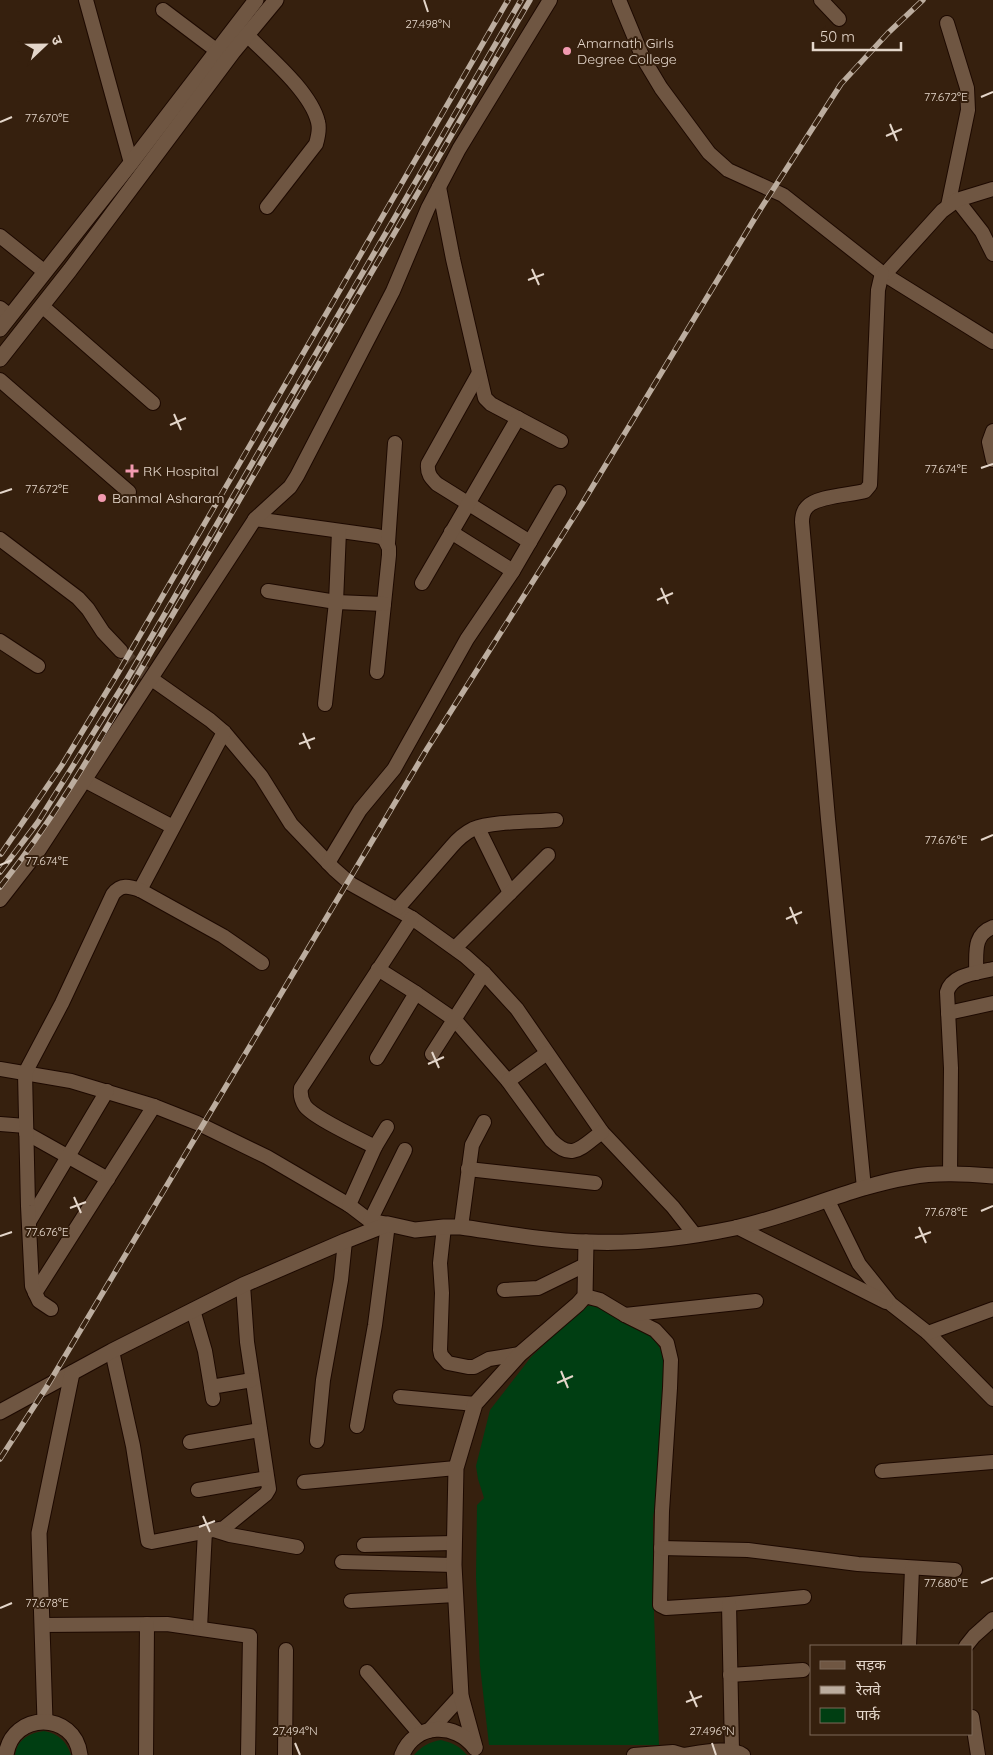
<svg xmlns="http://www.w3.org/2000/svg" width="993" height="1755" font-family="Quicksand,'Noto Sans Devanagari',sans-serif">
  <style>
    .green { fill: #003e12 }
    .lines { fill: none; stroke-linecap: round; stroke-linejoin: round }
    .street-tunnel { stroke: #503b2a; stroke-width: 14; stroke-dasharray: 14 7; stroke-linecap: butt }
    .street-casing { stroke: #1d0900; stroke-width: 16 }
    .secondary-casing { stroke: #1d0900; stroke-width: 17 }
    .street { stroke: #6f5642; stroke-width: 14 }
    .secondary { stroke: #6f5642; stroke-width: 15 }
    .rail-casing { stroke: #bcad9f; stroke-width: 5.5 }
    .rail { stroke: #36200e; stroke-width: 4; stroke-dasharray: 11; stroke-linecap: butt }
    .ticks { fill: none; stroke: #e4d6ca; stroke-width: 2 }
    .poi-dot { fill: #f29ab0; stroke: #36200e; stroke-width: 2 }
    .labels { text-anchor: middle; stroke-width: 4; stroke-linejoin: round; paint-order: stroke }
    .poi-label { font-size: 14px; fill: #e4d6ca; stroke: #36200e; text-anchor: start }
    .ticks-label { font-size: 12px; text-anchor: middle; fill: #e4d6ca; stroke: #36200e; stroke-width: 4; stroke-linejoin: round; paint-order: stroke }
  </style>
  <rect width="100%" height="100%" fill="#36200e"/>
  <!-- green -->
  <g class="green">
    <path d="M600,1305l53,32 11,18 -5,124 -6,39 1,96 5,131h-170l-9,-79 -4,-88 1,-73 7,-7 -6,-19 -2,-13 14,-56 41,-53 54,-51z"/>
    <path d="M44,1731c15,3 22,10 27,24h-56c2,-16 15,-22 29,-24z"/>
    <path d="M441,1740c12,3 18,6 26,15h-53c8,-9 15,-13 27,-15z"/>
  </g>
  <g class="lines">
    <!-- street-tunnel -->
    <path class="street-tunnel" d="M121,651l11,12 24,19"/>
    <defs>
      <g id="street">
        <path d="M86,0l45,163"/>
        <path d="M619,0l24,58 18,30 48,65 19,17 55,25 99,78 111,69"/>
        <path d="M821,0l18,19"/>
        <path d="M163,10l53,40"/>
        <path d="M947,23l20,65 1,22 -20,96"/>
        <path d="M247,35c22,22 64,57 71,87 2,7 0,15 -2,22l-49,63"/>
        <path d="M439,187l14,72 32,139 6,6 70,37"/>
        <path d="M957,200l25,32 11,22"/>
        <path d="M0,236l45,36"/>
        <path d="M885,274l57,-63 15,-11 36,-11"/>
        <path d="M42,306l111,97"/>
        <path d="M0,308l10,8"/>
        <path d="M479,373l-51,91c-1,10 3,14 9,20l93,58"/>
        <path d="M0,380l129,112"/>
        <path d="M993,431l-4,11 4,18"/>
        <path d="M255,519l122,17 7,2 5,10v7l-12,117"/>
        <path d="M451,532l62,39"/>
        <path d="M0,539l78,59 10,11 15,23 18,19"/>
        <path d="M388,543l7,-100"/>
        <path d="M422,583l96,-165"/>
        <path d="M268,591l68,11 48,2"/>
        <path d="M0,641l38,25"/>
        <path d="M156,682l54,38 14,12 37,44 30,48 43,45 17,15 61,34 53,38 19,17 33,36 85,123 71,75 22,28"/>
        <path d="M325,704l11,-102 3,-71"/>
        <path d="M84,780l89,47"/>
        <path d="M478,828l32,65"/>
        <path d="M328,863l32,-53 34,-41 73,-130 46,-68 46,-79"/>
        <path d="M140,890l84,-158"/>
        <path d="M0,900l39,-50 216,-331 35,-32 7,-11 96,-185 35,-83 11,-21 20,-38 91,-149"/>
        <path d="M398,908l54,-62c6,-7 13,-13 21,-17 19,-8 61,-7 83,-9"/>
        <path d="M455,948l93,-93"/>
        <path d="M378,969l38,24 39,27 53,61 43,59c22,22 30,7 51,-8"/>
        <path d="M976,973c1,-19 -4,-38 17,-46"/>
        <path d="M948,1013l45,-10"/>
        <path d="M432,1054l52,-81"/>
        <path d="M377,1058l39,-65"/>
        <path d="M0,1069l71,12 83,25 43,17 70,34 82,48 21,16 18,3 -13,101 -18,101"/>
        <path d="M508,1081l39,-28"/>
        <path d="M0,1124l26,2"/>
        <path d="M26,1133l82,46"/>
        <path d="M375,1147c-15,-8 -61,-29 -70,-41 -4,-6 -5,-11 -4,-18l111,-170"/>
        <path d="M468,1169l127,14"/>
        <path d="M950,1174l1,-106 -4,-76c5,-18 30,-19 46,-23"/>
        <path d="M864,1188l-36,-369 -26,-297c0,-6 1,-11 5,-15 9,-11 44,-12 58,-16l5,-6 8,-195 4,-17"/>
        <path d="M828,1201l31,63 32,40 37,29 65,66"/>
        <path d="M349,1205l26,-58 12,-20"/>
        <path d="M370,1221l35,-71"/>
        <path d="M29,1222l78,-131"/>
        <path d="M444,1227l-4,36 2,30 -2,57 1,5 7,8 20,4h6l15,-8 31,-5"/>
        <path d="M461,1227l11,-82 12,-23"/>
        <path d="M737,1227l149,75"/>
        <path d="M504,1290l34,-2 47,-23"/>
        <path d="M35,1293l119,-187"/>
        <path d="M585,1296l15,4 25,15 30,15 12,13 4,17 -1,28 -8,123 -2,94 6,3 63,-4 75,-7"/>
        <path d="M51,1309l-12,-8 -7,-15 -4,-80 -3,-133 37,-70 51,-109c8,-10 16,-8 27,-4l83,46 39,27"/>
        <path d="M193,1310l12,41 6,36"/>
        <path d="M625,1315l131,-14"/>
        <path d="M928,1333l65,-24"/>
        <path d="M112,1351l21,95 15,95 4,1 72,-14 42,-34 3,-5 -22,-147 -4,-57"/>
        <path d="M400,1397l75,7"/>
        <path d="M213,1399l-2,-12 41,-7"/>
        <path d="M317,1441l6,-61 18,-100 4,-39"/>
        <path d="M190,1442l70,-12"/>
        <path d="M882,1471l111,-9"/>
        <path d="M304,1482l152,-14"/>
        <path d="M198,1490l69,-12"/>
        <path d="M214,1530l16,5 67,12"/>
        <path d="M364,1545l90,-2"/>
        <path d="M661,1548l87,2 110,14 97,6"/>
        <path d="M342,1562l112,3"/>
        <path d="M351,1601l104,-6"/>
        <path d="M729,1604l3,147"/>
        <path d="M42,1625l125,-1 83,12 -2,119"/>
        <path d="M200,1628l5,-97"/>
        <path d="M909,1646l3,-78"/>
        <path d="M966,1646l8,-10 19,-17"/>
        <path d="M367,1672l53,62"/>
        <path d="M730,1675l73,-5"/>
        <path d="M972,1717l6,38"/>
        <path d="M146,1755l1,-131"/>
        <path d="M285,1755l1,-105"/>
        <path d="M634,1755l39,-3 10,3"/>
        <path d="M683,1755c15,-2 48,-9 60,0"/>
      </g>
      <g id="secondary">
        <path d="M0,329l131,-166 125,-163"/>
        <path d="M0,359l70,-89 163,-218 43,-52"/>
        <path d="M0,1412l112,-61 131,-66 102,-44 43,-17 27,6 29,-3h17c42,6 85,14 128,15 49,2 98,-4 146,-14 60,-13 115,-41 175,-51 27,-5 56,-3 83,-1"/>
        <path d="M45,1721l-6,-188 33,-160"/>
        <path d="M430,1730l31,-34"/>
        <path d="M475,1747l-14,-51 -7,-131 2,-97 19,-64 45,-50 58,-50 7,-8 1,-54"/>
        <path d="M6,1755c6,-44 69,-44 74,0"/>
        <path d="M402,1755c13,-33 54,-33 73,-7"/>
      </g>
    </defs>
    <!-- street casing -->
    <use href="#street" class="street-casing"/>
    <!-- secondary casing -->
    <use href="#secondary" class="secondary-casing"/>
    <!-- street -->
    <use href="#street" class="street"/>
    <!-- secondary -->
    <use href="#secondary" class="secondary"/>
    <defs>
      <g id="rail">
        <path d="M1,854l61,-89 56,-92 390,-673"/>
        <path d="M0,872l38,-50 89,-143 394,-679"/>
        <path d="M0,887c51,-64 92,-134 133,-204l397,-683"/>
        <path d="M0,1459l46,-71 381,-639 155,-245 176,-291 83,-129 47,-51 35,-33"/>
      </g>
    </defs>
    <!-- rail casing -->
    <use href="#rail" class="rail-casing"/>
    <!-- rail -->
    <use href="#rail" class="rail"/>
  </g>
  <!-- ticks -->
  <path class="ticks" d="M424,0l4,12M981,97l12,-5M0,122l12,-5M890,124l7,17M886,136l16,-7M532,269l7,16M528,280l16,-6M174,414l7,16M170,425l16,-7M981,468l12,-4M0,493l12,-4M661,588l7,16M657,600l16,-7M303,733l7,16M299,744l16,-6M981,840l12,-5M0,865l12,-5M790,907l7,17M786,919l16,-7M432,1052l7,16M428,1064l16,-7M74,1197l7,16M70,1208l16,-6M981,1211l12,-5M919,1227l7,16M0,1236l12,-4M915,1238l16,-6M561,1371l7,17M557,1383l16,-7M203,1516l7,16M199,1527l16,-6M981,1583l12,-5M0,1608l12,-5M690,1691l7,16M686,1702l16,-6M295,1743l5,12M712,1743l4,12"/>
  <!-- markers -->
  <g class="poi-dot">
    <circle cx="567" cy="51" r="5"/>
    <path d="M129.5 463.5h5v5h5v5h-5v5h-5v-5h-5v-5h5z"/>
    <circle cx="102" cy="498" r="5"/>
  </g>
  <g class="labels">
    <!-- poi labels -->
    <g class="poi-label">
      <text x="577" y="48">Amarnath Girls<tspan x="577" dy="16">Degree College</tspan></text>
      <text x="143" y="476">RK Hospital</text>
      <text x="112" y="503">Banmal Asharam</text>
    </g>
  </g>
  <g class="ticks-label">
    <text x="428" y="28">27.498°N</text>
    <text x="946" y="101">77.672°E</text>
    <text x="47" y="122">77.670°E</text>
    <text x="946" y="473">77.674°E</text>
    <text x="47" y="493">77.672°E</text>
    <text x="946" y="844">77.676°E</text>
    <text x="47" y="865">77.674°E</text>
    <text x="946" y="1216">77.678°E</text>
    <text x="47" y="1236">77.676°E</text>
    <text x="946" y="1587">77.680°E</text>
    <text x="47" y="1607">77.678°E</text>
    <text x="295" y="1735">27.494°N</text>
    <text x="712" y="1735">27.496°N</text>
  </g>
  <!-- legend -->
  <rect x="810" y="1645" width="162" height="90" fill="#36200e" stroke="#7c6959"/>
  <rect x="820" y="1661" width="25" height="8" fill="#6f5642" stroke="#7c6959"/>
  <text x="856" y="1670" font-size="15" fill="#e4d6ca">सड़क</text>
  <rect x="820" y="1686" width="25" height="8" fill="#bcad9f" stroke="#7c6959"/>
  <text x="856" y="1695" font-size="15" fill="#e4d6ca">रेलवे</text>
  <rect x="820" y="1708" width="25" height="15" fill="#003e12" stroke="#7c6959"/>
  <text x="856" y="1720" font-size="15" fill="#e4d6ca">पार्क</text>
  <!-- north arrow -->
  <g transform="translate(45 45) rotate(68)" stroke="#36200e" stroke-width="4" paint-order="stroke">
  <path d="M0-4L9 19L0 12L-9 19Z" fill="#e4d6ca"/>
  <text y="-8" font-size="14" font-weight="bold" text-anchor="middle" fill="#e4d6ca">उ</text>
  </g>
  <!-- scale -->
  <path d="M813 42v8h88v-8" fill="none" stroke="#e4d6ca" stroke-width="2.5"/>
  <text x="820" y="42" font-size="15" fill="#e4d6ca" stroke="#36200e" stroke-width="4" paint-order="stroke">50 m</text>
</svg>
